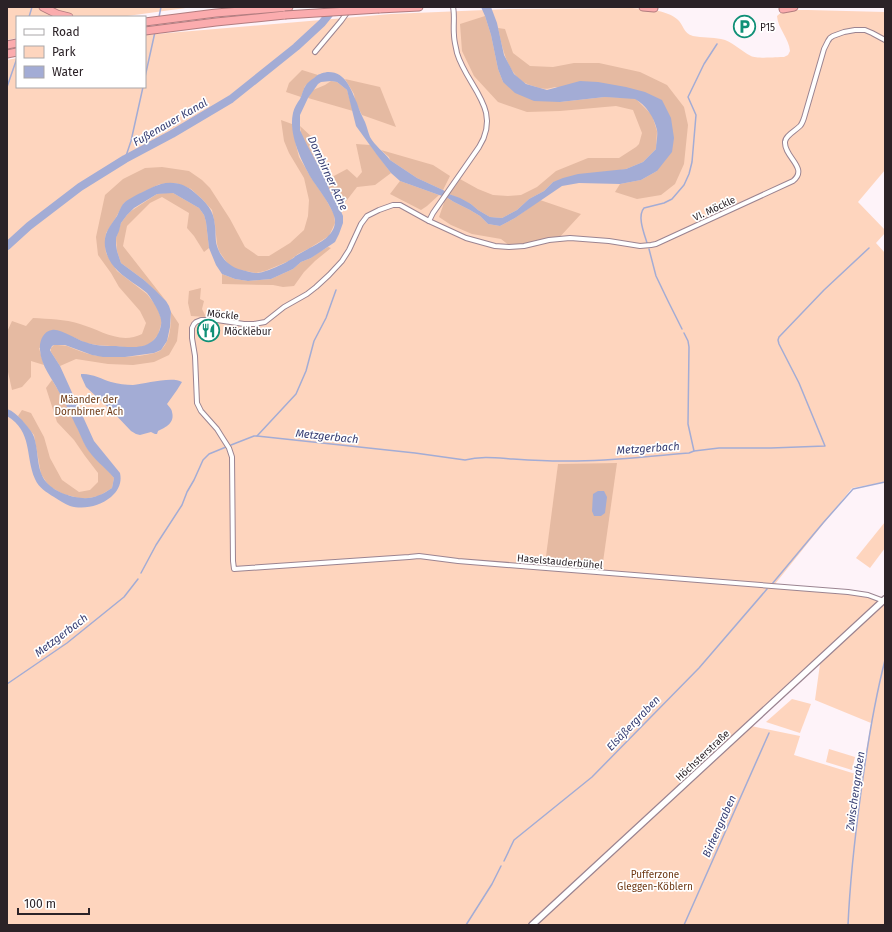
<svg xmlns="http://www.w3.org/2000/svg" width="892" height="932" font-family="'Fira Sans',sans-serif">
  <style>
    .green { fill: #fed5be }
    .forest { fill: #e5baa2 }
    .water { fill: #a3acd5 }
    .lines { fill: none; stroke-linecap: round; stroke-linejoin: round }
    .stream { stroke: #a3acd5; stroke-width: 1.5 }
    .river { stroke: #a3acd5; stroke-width: 8 }
    .street-casing { stroke: #9b8491; stroke-width: 6 }
    .secondary-casing { stroke: #9b8491; stroke-width: 8 }
    .highway-casing { stroke: #b27c7f; stroke-width: 9 }
    .street { stroke: #fff; stroke-width: 4 }
    .secondary { stroke: #fff; stroke-width: 5.5 }
    .highway { stroke: #fbacae; stroke-width: 7 }
    .highway-bridge-casing { stroke: #b27c7f; stroke-width: 9; stroke-linecap: butt }
    .highway-bridge { stroke: #fbacae; stroke-width: 7 }
    .labels { text-anchor: middle; stroke-width: 3.5; stroke-linejoin: round; paint-order: stroke }
    .poi-label { font-size: 10px; fill: #2b2227; stroke: #fff; text-anchor: start }
    .street-label { font-size: 10px; fill: #2b2227; stroke: #fff }
    .park-label { font-size: 10px; fill: #6e3914; stroke: #fff }
    .water-label { font-size: 11px; font-style: italic; fill: #373e73; stroke: #fff }
  </style>
  <rect width="100%" height="100%" fill="#fef3f9"/>
  <!-- green -->
  <g class="green">
    <path d="M7,7h186l-73,10h-103v21l-10,2z"/>
    <path d="M632,8c13,1 35,2 45,11 7,6 6,14 16,17 9,2 19,1 28,3 11,2 20,12 30,17 5,3 26,1 33,1l4,-2 2,-4c-1,-13 -12,-22 -13,-35l7,-6h24l77,2v158l-27,32 27,28v3l-9,10 9,10v229l-33,6 -77,96 91,12 13,6 -350,323h-522v-865l10,-2v29h128v-52l246,-21 118,-5z"/>
    <path d="M885,522v26l-15,20 -14,-10z"/>
    <path d="M885,603v322h-349l215,-199 49,10 -6,19 68,21 9,-53 -56,-23 5,-36z"/>
    <path d="M792,699l19,5 -11,29 -34,-11z"/>
    <path d="M829,749l26,8 -3,13 -26,-8z"/>
  </g>
  <!-- forest -->
  <g class="forest">
    <path d="M485,16l6,19 7,34 5,13 57,20 45,-5 30,1 17,17 5,16 -1,18 -13,13 -17,7 -73,13 -9,9 -15,8 -12,11 -15,8 -12,-1 -12,-7 -7,-6 -22,-10 11,-15 18,10 15,6 15,1 13,-1 16,-8 19,-16 32,-13h31l17,-11 3,-3 3,-11 -9,-23 -17,-4 -56,5 -33,1 -29,-10 -24,-26 -12,-25 -2,-27z"/>
    <path d="M498,28l7,1 8,24 17,13 23,1 21,-4h25l41,9 27,13 17,22 4,18 -4,39 -9,20 -14,11 -24,4 -22,-7 5,-8 21,-4 16,-9 5,-71 -107,-13c-10,3 -12,2 -22,-1 -25,-6 -30,-36 -35,-58z"/>
    <path d="M302,70l16,5 -13,11 -4,11 -15,-5 3,-9z"/>
    <path d="M345,79l35,8 16,40 -34,-12 -7,-14 -1,-7z"/>
    <path d="M331,81l6,1 10,8 6,21 -45,-13 5,-8 12,-5z"/>
    <path d="M281,120l11,4 4,21 3,12 13,22 13,19 9,16 1,9 -6,13 -21,13 -10,5 -9,7 -24,10 -9,2 -21,-4 -7,-5 -5,-7 -4,-6 -2,-7 -2,-19 -3,-15 -10,-11 -11,-10 -15,-6 -16,1 -15,7 -21,12 -9,16 -9,14 -1,10 1,10 11,18 30,23 10,13 5,14 -4,14 -8,9 -12,4 -41,-3 -11,-2 -13,-6 -34,11 5,17 -13,-4v16l-9,10 -10,3 -4,-18 -1,-12v-28l5,-11 14,5 7,-8c16,1 31,1 47,6 21,6 40,21 62,10l4,-11 -6,-12 -21,-24 -8,-14 -13,-18 -2,-18 9,-42 18,-16 22,-11 17,-1 27,4 13,9 8,8 20,31 15,28 13,9h11l21,-13 14,-13 4,-14 1,-16 -5,-22 -15,-25 -5,-12z"/>
    <path d="M300,126l14,13 18,38 15,-8 10,9 5,-6 -6,-28 14,1 21,28 -16,12 -18,2 -17,22 -8,-14 -10,-23 -16,-27 -5,-12z"/>
    <path d="M381,150l52,15 17,11 -7,14 -26,-12 -27,-18 -1,-3z"/>
    <path d="M400,181l39,14 -12,11 -6,4 -31,-16z"/>
    <path d="M165,193h8l26,15 5,7 2,7 3,26 -5,4 -10,-16 -7,-8 2,-15 -27,-16 -12,6 -23,23 -4,20 43,55 -22,-21 -23,-17 -4,-12 -1,-13 5,-15 6,-8 4,-4 26,-17z"/>
    <path d="M446,197l8,5 16,8 10,6 8,8 12,2 15,-8 25,-18 41,14 -24,26 -43,9 -13,-10 -29,-5 -21,-9 -12,-8z"/>
    <path d="M328,247l3,1 -16,13 -11,11 -10,14 -11,1 -10,-2 -51,-1v-10l13,5 13,2 23,-2 22,-10 8,-7 10,-4 8,-6z"/>
    <path d="M201,288l-1,11 4,2 -2,8 4,8 -15,-1 -3,-13 1,-12z"/>
    <path d="M171,312l8,12 -2,17 -8,14 -15,7 -21,3 -25,-1 -32,-5 -16,7 -9,-14v-4l3,-3c4,0 9,0 13,1 8,3 17,7 26,9 13,3 57,3 68,-5 2,-2 4,-5 5,-7 5,-9 5,-22 5,-31z"/>
    <path d="M52,380c10,16 19,34 27,51 3,6 5,12 8,17 8,11 19,19 27,30l-2,10 -13,8 -16,3 -20,-5 -14,-8 -8,-12 -7,-39 -16,-19 4,-6 9,3 13,24 6,21 12,22 17,12 11,-2 8,-8v-9l-13,-17 -11,-16 -17,-18 -11,-34z"/>
    <path d="M617,463l-15,106 -57,-5 13,-100z"/>
  </g>
  <!-- water -->
  <g class="water">
    <path d="M481,7h10l6,16 7,32 10,19 12,10 21,6 33,-9 18,1 28,5 19,5 17,8 9,18 3,20 -2,14 -15,19 -16,9 -21,4 -41,-1 -17,3 -47,32 -15,8 -12,-2 -8,-8 -10,-6 -16,-8 -8,-5 -7,-2 -39,-14 -9,-8 -14,-18 -21,-29 -9,-36 -10,-8 -6,-1 -10,1 -3,2 -10,14 -8,17v15l7,15 15,27 10,23 8,14 3,7v7l-4,11 -4,8 -24,16 -10,4 -8,7 -22,10 -23,2 -13,-2 -13,-5 -6,-9 -7,-17 -3,-26 -2,-7 -5,-7 -26,-15 -16,1 -23,14 -7,7 -6,8 -2,8 -3,7v7l1,6 4,12 23,17 11,10 11,11 3,5 2,6 -1,15 -3,14 -6,9 -7,3 -29,4h-22l-11,-2 -27,-10h-11l-2,1 -2,4 1,2 9,14 34,75 26,32c2,9 -1,17 -9,24 -11,9 -27,13 -41,9 -5,-2 -11,-6 -16,-9 -8,-5 -15,-9 -19,-18 -10,-23 -2,-47 -28,-63v-7c6,2 10,6 15,11 4,5 10,11 12,17 4,12 3,25 7,36 5,14 20,21 34,24 14,3 24,0 37,-9l2,-10c-9,-11 -21,-19 -28,-31 -4,-7 -7,-16 -11,-23 -5,-11 -10,-22 -16,-32 -7,-14 -18,-26 -19,-42 -1,-8 3,-19 12,-20 8,-2 25,10 33,12 10,4 20,4 31,4 19,2 40,4 45,-21 1,-5 -1,-9 -3,-14 -3,-6 -7,-13 -11,-18 -9,-8 -20,-13 -29,-22 -10,-9 -16,-24 -12,-37 2,-6 7,-12 11,-18 2,-4 4,-10 7,-13 5,-5 30,-17 37,-19 12,-3 24,0 33,8 12,10 20,18 21,34 1,6 0,14 2,20 4,12 12,21 25,24 4,1 10,3 15,3 7,0 27,-9 33,-13 7,-4 2,-2 9,-6 3,-2 6,-3 9,-5 11,-6 27,-13 27,-28 0,-11 -16,-31 -22,-40 -11,-18 -25,-47 -20,-68 1,-5 4,-10 7,-14 2,-4 3,-10 6,-14 2,-3 5,-5 8,-7 4,-4 8,-5 13,-6 19,-1 24,18 30,31 2,7 5,13 8,19 2,5 3,10 5,15 5,9 14,15 20,23l27,18 26,12 6,4 11,4 11,6 7,6 12,7 12,1 15,-8 12,-11 15,-8 9,-9 10,-4 15,-4 48,-5 17,-7 13,-13c0,-6 2,-13 1,-19 -3,-13 -11,-25 -22,-31l-30,-2 -45,5 -26,-1 -19,-8 -12,-11 -5,-13 -7,-34 -6,-19z"/>
    <path d="M81,374c10,-1 21,5 30,8 7,2 15,3 22,3 12,-1 39,-9 49,-3l-5,8 -10,14c2,3 5,5 5,8 3,11 -6,15 -14,19l-1,3h-2l-4,-2 -11,3 -4,-1 -5,-3 -19,-20 -26,-24 -5,-11z"/>
    <path d="M598,491h6l3,6 -2,16 -4,3h-7l-2,-5 1,-17z"/>
  </g>
  <g class="lines">
    <!-- stream -->
    <g class="stream">
      <path d="M29,17l3,-10"/>
      <path d="M159,17l2,-10"/>
      <path d="M145,77l10,-45"/>
      <path d="M7,87l10,-29"/>
      <path d="M125,159l6,-18 12,-54"/>
      <path d="M647,243c-3,-10 -10,-27 -3,-35l20,-5 8,-4 12,-14 5,-11 3,-12 4,-47 -8,-18 16,-33 13,-20"/>
      <path d="M649,249l7,27 12,25 14,28"/>
      <path d="M684,333l4,8 1,6 -1,77 6,27"/>
      <path d="M257,436l39,-42 10,-23 8,-30 12,-23 10,-28"/>
      <path d="M231,445l23,-9h3l158,17 50,7c16,-4 32,-2 48,-1 16,1 33,2 49,2 42,1 85,-5 127,-8l5,-2 25,-3h52l54,-2 -26,-63 -20,-39 -1,-4 1,-3 45,-47 45,-42"/>
      <path d="M141,573l15,-28 26,-40 5,-13 7,-12 9,-20 6,-6 17,-7"/>
      <path d="M772,584l51,-61 30,-34 32,-7"/>
      <path d="M7,684l60,-41 57,-46 14,-18"/>
      <path d="M504,861l10,-21 78,-63 107,-109 68,-79"/>
      <path d="M466,925l26,-41 9,-18"/>
      <path d="M684,925l85,-192"/>
      <path d="M848,925c2,-45 7,-89 13,-133 6,-45 13,-89 24,-132"/>
    </g>
    <!-- river -->
    <path class="river" d="M7,246l22,-20 51,-39 45,-28 47,-25 59,-35 65,-52 26,-24 13,-16"/>
    <defs>
      <g id="street">
        <path d="M315,52l26,-31 10,-14"/>
        <path d="M429,221l4,-8 46,-66c24,-38 -12,-60 -22,-94 -1,-6 -3,-12 -3,-18 -1,-10 1,-19 -1,-28"/>
        <path d="M884,601l-16,-6 -20,-3 -390,-31 -39,-5 -10,1 -175,12 -1,-8 -1,-104 -3,-9 -7,-11 -5,-8 -16,-18 -4,-8 -2,-47 -3,-18v-10l2,-4 2,-2 5,-2h16l27,4h10l11,-2 19,-15 23,-13 9,-7 13,-12 13,-14 7,-11 12,-26 6,-8 12,-6 14,-5h7l29,16 37,17 29,8 14,1 15,-1 25,-6 21,-2 39,3 31,5 11,-1 5,-1 137,-63c16,-13 -9,-24 -8,-39 0,-6 10,-11 15,-16 2,-2 3,-5 4,-8l20,-69 4,-8 2,-3 3,-2 11,-4 11,-2h10l7,3 13,7"/>
      </g>
      <path id="secondary" d="M532,925l353,-326"/>
      <g id="highway">
        <path d="M43,7l14,7 12,3"/>
        <path d="M643,7l11,1"/>
        <path d="M379,9l40,-2"/>
        <path d="M783,9l11,-2"/>
        <path d="M145,22l71,-9 73,-6"/>
        <path d="M145,31l71,-9 69,-7"/>
        <path d="M7,45l10,-2"/>
        <path d="M7,54l10,-2"/>
      </g>
    </defs>
    <!-- street casing -->
    <use href="#street" class="street-casing"/>
    <!-- secondary casing -->
    <use href="#secondary" class="secondary-casing"/>
    <!-- highway casing -->
    <use href="#highway" class="highway-casing"/>
    <!-- street -->
    <use href="#street" class="street"/>
    <!-- secondary -->
    <use href="#secondary" class="secondary"/>
    <!-- highway -->
    <use href="#highway" class="highway"/>
    <defs>
      <path id="highway-bridge" d="M285,15l94,-6"/>
    </defs>
    <!-- highway-bridge casing -->
    <use href="#highway-bridge" class="highway-bridge-casing"/>
    <!-- highway-bridge -->
    <use href="#highway-bridge" class="highway-bridge"/>
  </g>
  <!-- icons -->
  <defs>
    <symbol id="parking-ring" viewBox="-11 -11 22 22"><circle r="9.5" fill="#fff" stroke="#109077" stroke-width="1.5"/><path d="M-3.5-5.5H1a3.5 3.5 0 0 1 0 7H-1V5.5H-3.5ZM-1-3.4V-.6H.8a1.4 1.4 0 0 0 0-2.8Z" fill="#109077"/></symbol>
    <symbol id="restaurant-ring" viewBox="-11 -11 22 22"><circle r="9.5" fill="#fff" stroke="#109077" stroke-width="1.5"/><path d="M-5-6h1v4h1v-4h1v4h1v-4h1v5L-1.5 .5V6h-2V.5L-5-1ZM5-6V6H3V1.5H1.5Q1.5-4 5-6Z" fill="#109077"/></symbol>
  </defs>
  <g fill-rule="evenodd">
    <use href="#parking-ring" x="732" y="14" width="25" height="25"/>
    <use href="#restaurant-ring" x="196" y="318" width="25" height="25"/>
  </g>
  <g class="labels">
    <!-- poi labels -->
    <g class="poi-label">
      <text x="760" y="31">P15</text>
      <text x="224" y="335">Möcklebur</text>
    </g>
    <!-- street labels -->
    <g class="street-label">
      <text transform="translate(714 208) rotate(-25)" y="4">VI. Möckle</text>
      <text transform="translate(223 314) rotate(6)" y="4">Möckle</text>
      <text transform="translate(560 561) rotate(5)" y="4">Haselstauderbühel</text>
      <text transform="translate(702 755) rotate(-43)" y="4">Höchsterstraße</text>
    </g>
    <!-- park labels -->
    <g class="park-label">
      <text x="89" y="403">Mäander der<tspan x="89" dy="12">Dornbirner Ach</tspan></text>
      <text x="655" y="878">Pufferzone<tspan x="655" dy="12">Gleggen-Köblern</tspan></text>
    </g>
    <!-- water labels -->
    <g class="water-label">
      <text transform="translate(170 122) rotate(-30)" y="4">Fußenauer Kanal</text>
      <text transform="translate(328 173) rotate(65)" y="4">Dornbirner Ache</text>
      <text transform="translate(327 436) rotate(6)" y="4">Metzgerbach</text>
      <text transform="translate(648 448) rotate(-4)" y="4">Metzgerbach</text>
      <text transform="translate(61 635) rotate(-37)" y="4">Metzgerbach</text>
      <text transform="translate(633 723) rotate(-46)" y="4">Elsäßergraben</text>
      <text transform="translate(855 791) rotate(-82)" y="4">Zwischengraben</text>
      <text transform="translate(719 826) rotate(-66)" y="4">Birkengraben</text>
    </g>
  </g>
  <!-- border -->
  <rect width="892" height="932" fill="none" stroke="#2b2227" stroke-width="16"/>
  <!-- legend -->
  <rect x="16" y="16" width="130" height="72" fill="#ffffff" stroke="#aaa7a9"/>
  <rect x="24" y="29" width="20" height="6" fill="#ffffff" stroke="#aaa7a9"/>
  <text x="52" y="36" font-size="12" fill="#2b2227">Road</text>
  <rect x="24" y="46" width="20" height="12" fill="#fed5be" stroke="#aaa7a9"/>
  <text x="52" y="56" font-size="12" fill="#2b2227">Park</text>
  <rect x="24" y="66" width="20" height="12" fill="#a3acd5" stroke="#aaa7a9"/>
  <text x="52" y="76" font-size="12" fill="#2b2227">Water</text>
  <!-- scale -->
  <path d="M18 908v6h71v-6" fill="none" stroke="#2b2227" stroke-width="2"/>
  <text x="24" y="908" font-size="12" fill="#2b2227" stroke="#ffffff" stroke-width="3" paint-order="stroke">100 m</text>
</svg>
